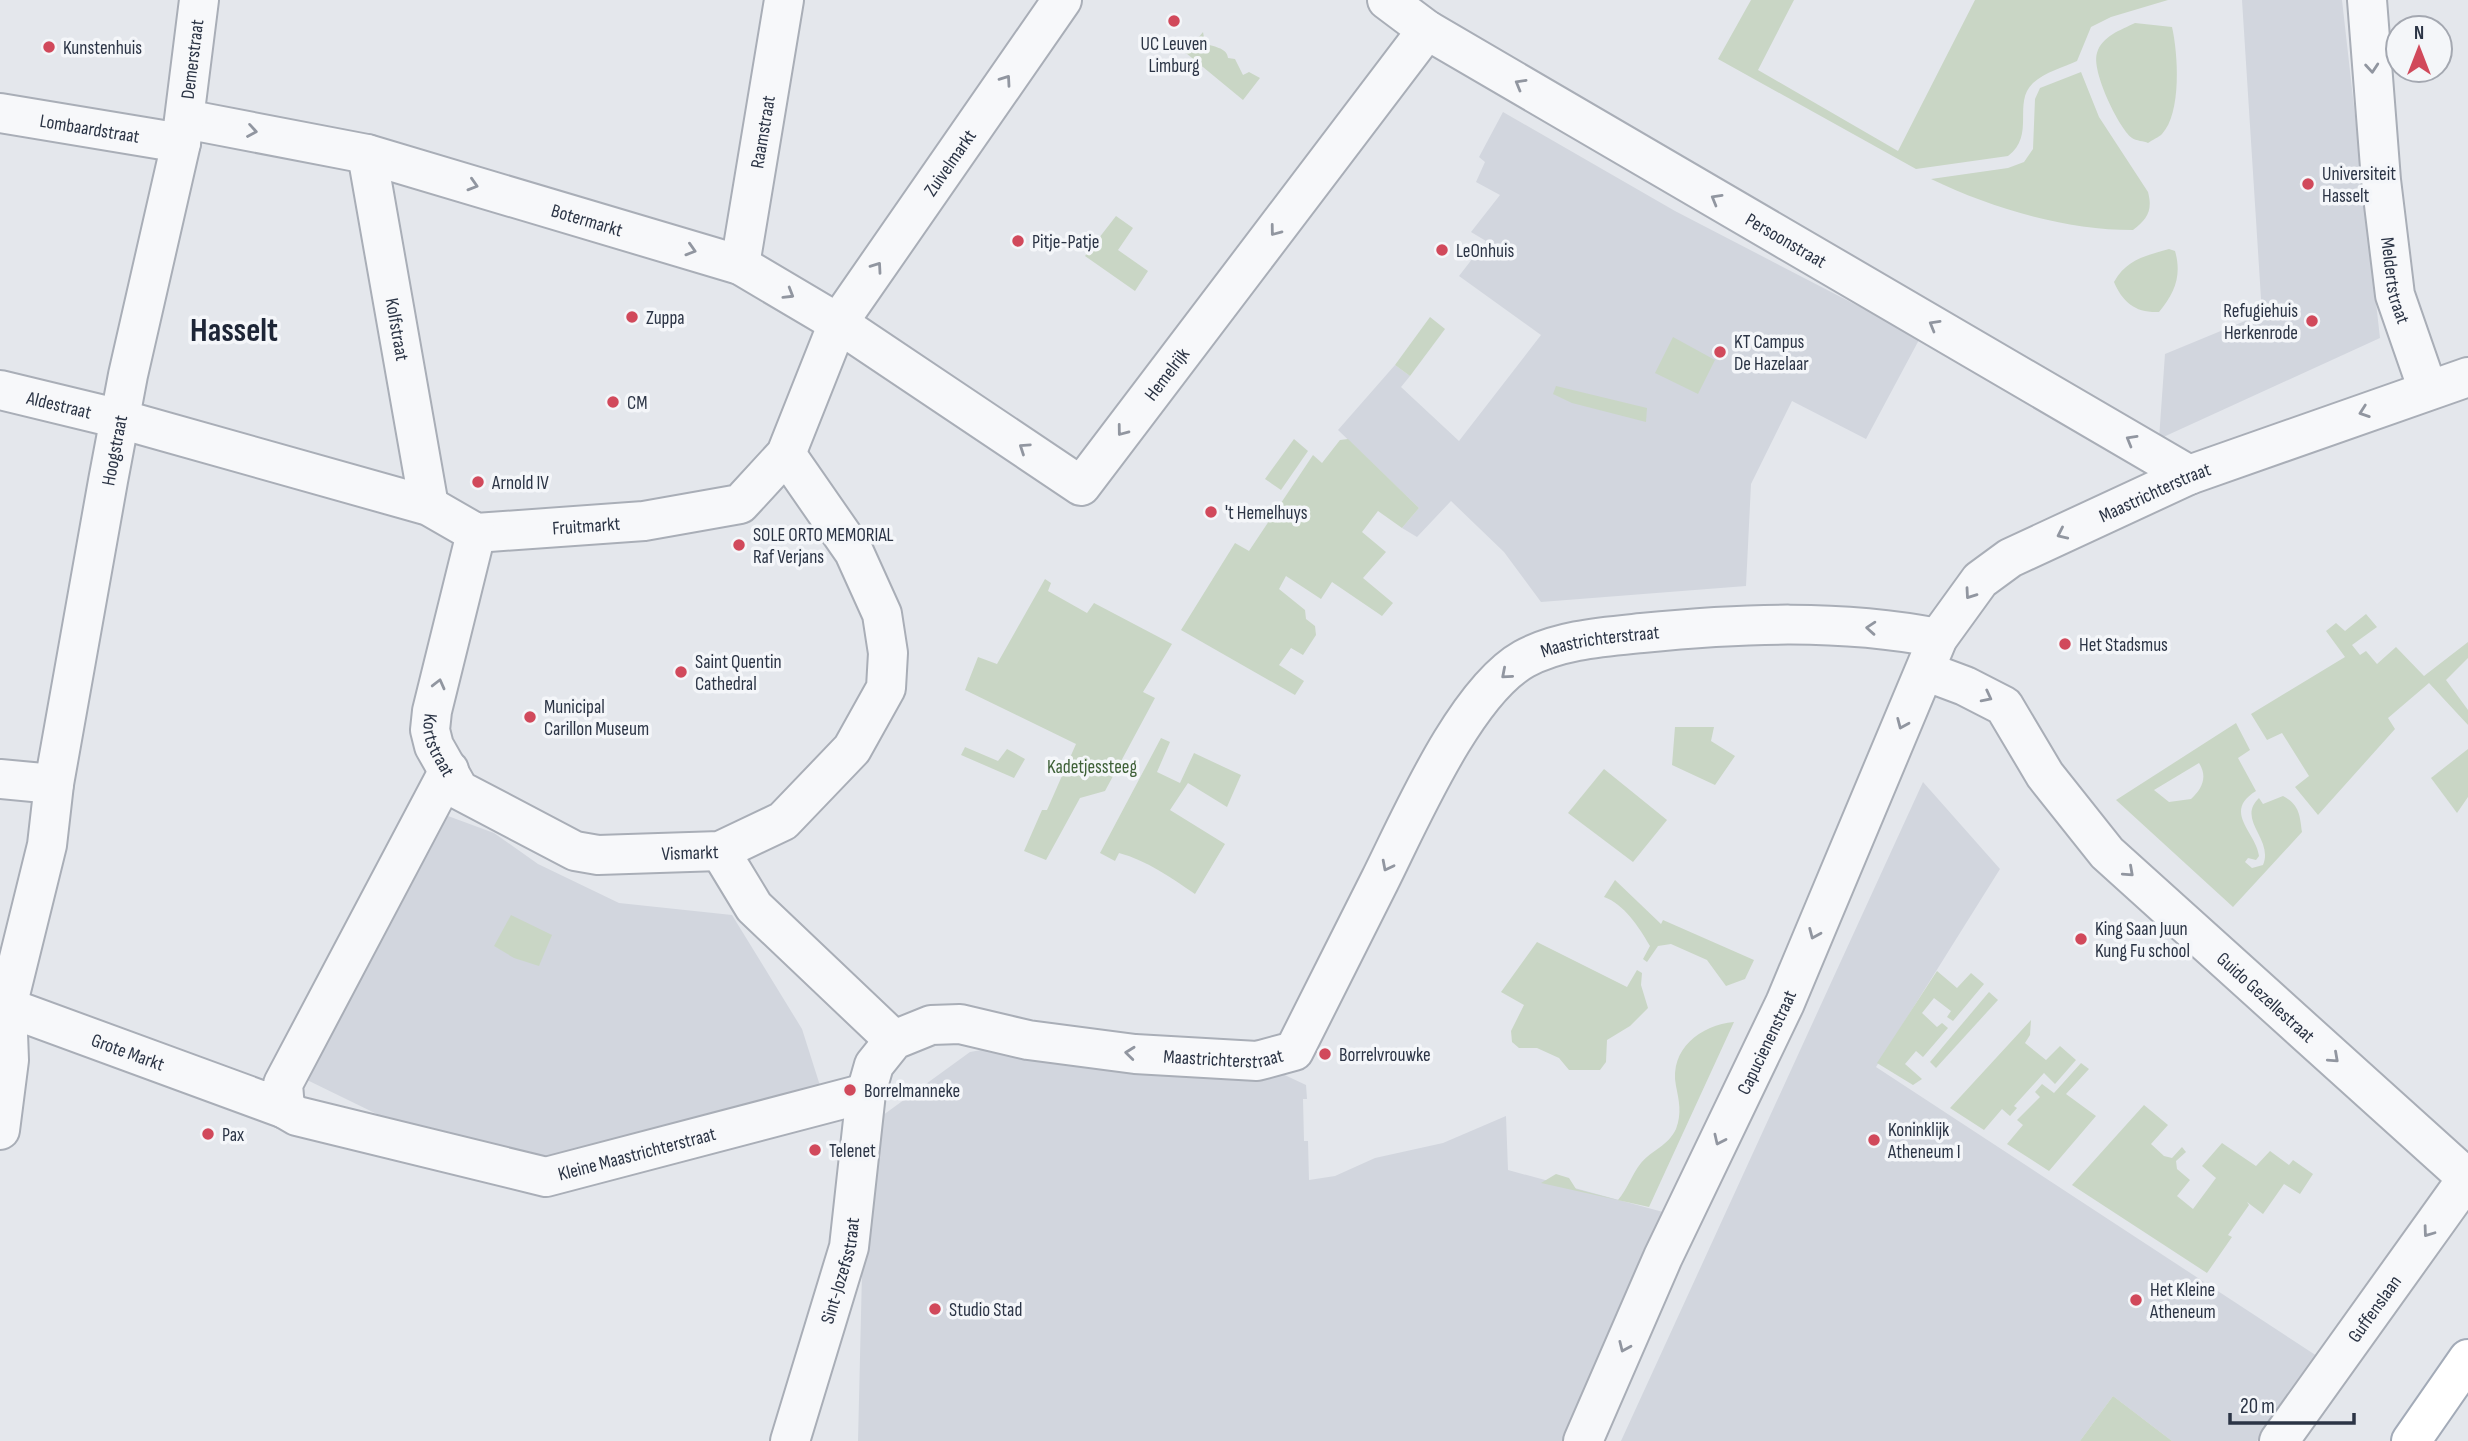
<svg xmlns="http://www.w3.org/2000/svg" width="2468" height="1441" font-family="'Sofia Sans Condensed',sans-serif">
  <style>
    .built { fill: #d2d6de }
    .green { fill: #c9d6c5; fill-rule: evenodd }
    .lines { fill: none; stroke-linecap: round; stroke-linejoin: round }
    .minor-casing { stroke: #a9aeb7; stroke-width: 42 }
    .major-casing { stroke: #a3abb8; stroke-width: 42 }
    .minor { stroke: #f7f8fa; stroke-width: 38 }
    .major { stroke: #fff; stroke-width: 38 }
    .oneway { stroke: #9196a0 }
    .poi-dot { fill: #d1495b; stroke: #f4f6f9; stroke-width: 2.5 }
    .labels { text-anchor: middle; stroke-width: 7; stroke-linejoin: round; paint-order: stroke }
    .poi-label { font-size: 19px; fill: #2b3445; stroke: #f4f6f9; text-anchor: start }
    .street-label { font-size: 19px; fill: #2b3445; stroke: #f4f6f9 }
    .park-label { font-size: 19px; fill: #3f6138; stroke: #f4f6f9 }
    .town-label { font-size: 33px; font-weight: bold; fill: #1d2536; stroke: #f4f6f9 }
  </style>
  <rect width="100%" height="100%" fill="#e4e7ec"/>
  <!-- built -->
  <g class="built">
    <path d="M2242,0h100l38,338 -221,101 6,-85 97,-40z"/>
    <path d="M1503,112l172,99 245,127 -54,101 -74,-38 -41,83 -5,102 -205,16 -37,-50 -53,-51 -34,36 -15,-9 17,-20 -81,-78 57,-65 15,11 -9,11 58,54 82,-106 -82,-59 27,-35 -15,-9 29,-37 -24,-13 9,-20 -6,-5z"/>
    <path d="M1923,782l77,87 -124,198 444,291 -63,83h-85l-59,-45 -33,45h-459z"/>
    <path d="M448,816l46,17 44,31 81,39 113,12 70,114 21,66 -275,70 -161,-46 -82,-40 -2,-5 65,-107z"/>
    <path d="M993,1048l281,22 32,15 1,14h-4l1,42h4l1,39 26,-4 40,-18 68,-15 63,-27 2,54 166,45 -100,226h-716l5,-210 16,-113 91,-66z"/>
  </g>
  <!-- green -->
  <g class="green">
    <path d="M1751,0h43l-36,70 140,81 77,-151h193l-57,17 -20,10 -14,34c-13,6 -32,11 -44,22 -21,20 3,52 -25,73l-92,13 -198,-110z"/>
    <path d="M2135,23l37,4c6,26 10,86 -10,107 -3,3 -10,6 -14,9 -4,-2 -12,-2 -16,-5 -14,-11 -41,-68 -35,-85 5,-17 24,-23 38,-30z"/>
    <path d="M1203,32l2,11c7,4 22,4 23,15l7,1 8,16 6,-3 11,6 -17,22 -57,-47z"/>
    <path d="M2081,72l18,45 49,75c5,19 -1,27 -15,38 -68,0 -142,-22 -202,-51l77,-11 16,-6 9,-13 2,-50 5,-11z"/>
    <path d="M1116,216l17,12 -15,22 30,21 -13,20 -50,-35z"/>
    <path d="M2169,249l6,2c7,24 0,42 -16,61 -23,1 -36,-9 -45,-30 13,-23 31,-26 55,-33z"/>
    <path d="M1430,317l15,12 -35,47 -15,-11z"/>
    <path d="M1673,337l42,23 -17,34 -43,-21z"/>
    <path d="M1556,386l91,22 -1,14 -74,-19 -19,-9z"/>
    <path d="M1294,439l14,12 -27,39 -16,-11z"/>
    <path d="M1348,439l71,69 -17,20 -24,-17 -16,21 24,20 -23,26 30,25 -11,13 -50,-34 -11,17 -35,-23 -7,13 26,21 1,9 9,7 1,9 -13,20 -12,-7 -12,17 25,16 -9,14 -114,-65 54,-87 14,8 64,-96 9,8 18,-23z"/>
    <path d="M1045,579l6,4 -3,8 39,22 7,-10 78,41 -29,48 12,6 -50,93 -25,7 -34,62 -22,-9 18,-41h5l29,-66 -111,-54 13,-33 19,7z"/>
    <path d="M2366,614l11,13 -25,18 8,10 6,-4 11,13 19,-17 28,29 44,-34v16l-22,22 22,30v15l-39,-42 -41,35 7,11 -77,86 -23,-28 14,-11 -27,-43 -15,7 -16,-26 94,-57 -19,-26 10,-8 9,8z"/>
    <path d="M2236,723l14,27 -12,8 18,33c-34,21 0,41 3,65l-3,4 -8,-2 -3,4 7,6 11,-3c11,-26 -27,-45 -4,-67l4,6 20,-8c16,8 17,19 19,36l-69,75 -117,-107zM2199,763c9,14 3,26 -8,36l-22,3 -15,-12z"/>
    <path d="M1675,727h39l-3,14 24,15 -20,29 -43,-20z"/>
    <path d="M1161,738l9,4 -13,30 23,11 14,-30 47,22 -14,32 -39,-24 -18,27 55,34 -30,50c-25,-17 -47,-33 -76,-41l-4,8 -15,-8z"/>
    <path d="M965,747l33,14 9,-12 18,10 -11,19 -53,-23z"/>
    <path d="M2468,749v48l-11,16 -26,-35z"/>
    <path d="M1604,769l63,51 -34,42 -65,-49z"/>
    <path d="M1615,880l46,44 2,-4 91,40 -9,19 -19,7 -19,-26 -36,-16 -13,2 -11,16 -4,-3 7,-13c-11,-19 -26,-42 -46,-49z"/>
    <path d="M511,915l41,20 -13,31 -25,-8 -20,-12z"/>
    <path d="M1537,942l90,45 10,-17 5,3 -1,12 7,23 -18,18 -23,14 -1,22 -6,8h-31l-10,-12 -22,-10h-18l-7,-6 -1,-11 13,-26 -23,-13z"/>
    <path d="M1937,971l20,17 14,-15 13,11 -31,37 -6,-4 4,-6 -17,-13 -12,15 15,14 5,-4 6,5 -25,29 -7,-6 -11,13 17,15 -9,6 -36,-22z"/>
    <path d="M1989,992l9,8 -62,68 -6,-6z"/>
    <path d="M2031,1020l-1,15 -5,8 21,17 14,-14 16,14 -21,24 -11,-11 -30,33 3,2 -7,8 -8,-7 -18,21 -34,-22z"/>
    <path d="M1734,1022l-85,185 -108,-24 15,-9 13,4 7,11 42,11c10,-12 14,-26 23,-37 11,-13 27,-17 35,-34 6,-16 3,-28 0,-43 -7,-37 25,-61 58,-64z"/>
    <path d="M2081,1063l8,6 -23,25 30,22 -47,55 -42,-27 16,-19 -6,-5 23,-23 -5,-5 7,-8 12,9z"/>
    <path d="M2144,1105l24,20 -17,19 13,12 8,2 10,-11 4,5 -10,9 1,8 13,11 -13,16 16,13 23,-31 -14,-12 20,-23 34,23 14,-15 19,14 4,-5 20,14 -13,20 -16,-10 -21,30 -16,-12 2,3 -21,30 4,2 -25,36 -135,-88z"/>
    <path d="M2113,1396l59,45h-92z"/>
  </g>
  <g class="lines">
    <defs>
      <g id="minor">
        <path id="s1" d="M1387,0l40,30 762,445"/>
        <path id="s2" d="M2367,0l14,180 14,115 33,95"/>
        <path id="s3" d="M0,113l181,30"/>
        <path id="s4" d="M185,119l182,35 373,111 98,58 243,163 346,-456"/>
        <path id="s5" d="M367,154l62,352"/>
        <path id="s6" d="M740,265l44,-265"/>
        <path id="s7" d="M0,390l120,29 309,87 47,27 168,-12 96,-17 46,-50 52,-131 224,-323"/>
        <path id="s8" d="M476,533l-44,178 -2,19 4,16 25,44 116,61 23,4 122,-4 63,-30 69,-72 34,-61 2,-35 -6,-39 -28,-62 -68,-98"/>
        <path id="s9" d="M1925,671l40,15 39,20 41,69 62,78 360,325"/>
        <path d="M0,779l54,5"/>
        <path d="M720,851l34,56 140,133"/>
        <path id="s10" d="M0,1007h7l278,102 -2,-25 166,-314"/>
        <path id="s11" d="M285,1109l12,7 249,61 320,-84"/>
        <path id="s12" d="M0,1130l9,-70 -2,-53 40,-162 7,-61 54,-303 20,-106 53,-232 18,-143"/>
        <path id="s13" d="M790,1441l59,-194 17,-154 8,-28 20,-25 37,-15 29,-1 68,16 107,14 122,7 37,-10c29,-57 57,-114 86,-171 30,-60 85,-188 144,-221 35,-19 78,-22 118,-26 98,-10 199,-14 296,5"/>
        <path id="s14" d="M1583,1441l80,-184 122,-254 153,-365 42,-58 30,-22 179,-83 279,-98"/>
        <path id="s15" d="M2279,1441l189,-264"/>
      </g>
      <path id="major" d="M2411,1441l57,-82"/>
    </defs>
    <!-- minor casing -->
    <use href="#minor" class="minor-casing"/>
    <!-- major casing -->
    <use href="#major" class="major-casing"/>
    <!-- minor -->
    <use href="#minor" class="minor"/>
    <!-- major -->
    <use href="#major" class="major"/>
  </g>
  <!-- one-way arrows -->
  <defs><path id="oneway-chevron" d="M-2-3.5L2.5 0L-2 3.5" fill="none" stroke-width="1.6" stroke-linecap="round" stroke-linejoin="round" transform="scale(1.75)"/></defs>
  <g class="oneway">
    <use href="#oneway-chevron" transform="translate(2372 68) rotate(85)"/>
    <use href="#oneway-chevron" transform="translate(1006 80) rotate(-55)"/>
    <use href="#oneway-chevron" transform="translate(1520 84) rotate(-150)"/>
    <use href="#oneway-chevron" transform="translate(252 131) rotate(10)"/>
    <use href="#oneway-chevron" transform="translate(473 185) rotate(17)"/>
    <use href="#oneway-chevron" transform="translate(1716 199) rotate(-150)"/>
    <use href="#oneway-chevron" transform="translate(1275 231) rotate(127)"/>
    <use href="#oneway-chevron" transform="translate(691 250) rotate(17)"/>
    <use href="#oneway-chevron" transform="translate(877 267) rotate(-55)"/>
    <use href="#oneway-chevron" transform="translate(789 294) rotate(31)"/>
    <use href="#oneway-chevron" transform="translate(1934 325) rotate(-150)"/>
    <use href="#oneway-chevron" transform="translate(2364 412) rotate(161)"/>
    <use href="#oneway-chevron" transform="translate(1122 431) rotate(127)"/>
    <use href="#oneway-chevron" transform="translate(2131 440) rotate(-150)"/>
    <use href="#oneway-chevron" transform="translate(1024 448) rotate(-146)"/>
    <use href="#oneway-chevron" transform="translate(2062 534) rotate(155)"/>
    <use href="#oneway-chevron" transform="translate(1970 594) rotate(125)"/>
    <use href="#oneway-chevron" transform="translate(1871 628) rotate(-176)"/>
    <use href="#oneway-chevron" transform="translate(1506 674) rotate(139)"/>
    <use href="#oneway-chevron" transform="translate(439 684) rotate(-76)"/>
    <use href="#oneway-chevron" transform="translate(1987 697) rotate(27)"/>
    <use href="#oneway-chevron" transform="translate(1902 724) rotate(113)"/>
    <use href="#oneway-chevron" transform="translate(1387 866) rotate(117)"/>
    <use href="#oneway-chevron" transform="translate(2129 872) rotate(42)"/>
    <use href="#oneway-chevron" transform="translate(1814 934) rotate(113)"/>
    <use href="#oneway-chevron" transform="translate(1130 1053) rotate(-174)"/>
    <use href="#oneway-chevron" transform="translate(2334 1058) rotate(42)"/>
    <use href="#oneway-chevron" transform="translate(1719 1140) rotate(115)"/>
    <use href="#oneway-chevron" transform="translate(2428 1232) rotate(126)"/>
    <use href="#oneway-chevron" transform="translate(1624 1347) rotate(114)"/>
  </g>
  <!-- markers -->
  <g class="poi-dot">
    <circle cx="1174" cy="21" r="7"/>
    <circle cx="49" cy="47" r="7"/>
    <circle cx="2308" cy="184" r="7"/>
    <circle cx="1018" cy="241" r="7"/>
    <circle cx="1442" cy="250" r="7"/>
    <circle cx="632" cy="317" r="7"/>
    <circle cx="2312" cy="321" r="7"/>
    <circle cx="1720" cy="352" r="7"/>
    <circle cx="613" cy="402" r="7"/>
    <circle cx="478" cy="482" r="7"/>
    <circle cx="1211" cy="512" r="7"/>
    <circle cx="739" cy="545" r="7"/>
    <circle cx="2065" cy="644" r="7"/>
    <circle cx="681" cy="672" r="7"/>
    <circle cx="530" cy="717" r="7"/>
    <circle cx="2081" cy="939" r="7"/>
    <circle cx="1325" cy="1054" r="7"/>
    <circle cx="850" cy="1090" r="7"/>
    <circle cx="208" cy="1134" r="7"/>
    <circle cx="1874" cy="1140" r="7"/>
    <circle cx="815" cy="1150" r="7"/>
    <circle cx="2136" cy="1300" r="7"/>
    <circle cx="935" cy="1309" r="7"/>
  </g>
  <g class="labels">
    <!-- poi labels -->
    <g class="poi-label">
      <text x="1174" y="50" text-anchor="middle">UC Leuven<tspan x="1174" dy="22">Limburg</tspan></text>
      <text x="63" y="54">Kunstenhuis</text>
      <text x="2322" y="180">Universiteit<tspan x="2322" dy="22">Hasselt</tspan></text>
      <text x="1032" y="248">Pitje-Patje</text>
      <text x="1456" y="257">LeOnhuis</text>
      <text x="2298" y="317" text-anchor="end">Refugiehuis<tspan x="2298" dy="22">Herkenrode</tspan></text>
      <text x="646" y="324">Zuppa</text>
      <text x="1734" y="348">KT Campus<tspan x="1734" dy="22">De Hazelaar</tspan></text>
      <text x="627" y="409">CM</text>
      <text x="492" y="489">Arnold IV</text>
      <text x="1225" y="519">'t Hemelhuys</text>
      <text x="753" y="541">SOLE ORTO MEMORIAL<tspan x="753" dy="22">Raf Verjans</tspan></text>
      <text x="2079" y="651">Het Stadsmus</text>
      <text x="695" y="668">Saint Quentin<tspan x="695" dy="22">Cathedral</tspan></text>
      <text x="544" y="713">Municipal<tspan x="544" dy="22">Carillon Museum</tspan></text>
      <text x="2095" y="935">King Saan Juun<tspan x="2095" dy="22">Kung Fu school</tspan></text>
      <text x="1339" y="1061">Borrelvrouwke</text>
      <text x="864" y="1097">Borrelmanneke</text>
      <text x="1888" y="1136">Koninklijk<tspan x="1888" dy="22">Atheneum I</tspan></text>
      <text x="222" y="1141">Pax</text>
      <text x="829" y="1157">Telenet</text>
      <text x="2150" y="1296">Het Kleine<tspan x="2150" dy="22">Atheneum</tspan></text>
      <text x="949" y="1316">Studio Stad</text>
    </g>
    <!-- street labels -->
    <g class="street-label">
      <text dy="7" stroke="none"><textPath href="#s12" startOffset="1090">Demerstraat</textPath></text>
      <text dy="7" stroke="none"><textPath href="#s3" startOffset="91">Lombaardstraat</textPath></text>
      <text dy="7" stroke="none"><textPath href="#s6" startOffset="135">Raamstraat</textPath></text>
      <text dy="7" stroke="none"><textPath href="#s7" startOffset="1169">Zuivelmarkt</textPath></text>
      <text dy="7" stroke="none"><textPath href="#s4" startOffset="415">Botermarkt</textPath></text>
      <text dy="7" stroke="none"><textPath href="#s1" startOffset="466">Persoonstraat</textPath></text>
      <text dy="7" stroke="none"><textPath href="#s2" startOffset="282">Meldertstraat</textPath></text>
      <text dy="7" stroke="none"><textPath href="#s5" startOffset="178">Kolfstraat</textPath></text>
      <text dy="7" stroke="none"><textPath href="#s4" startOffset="1122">Hemelrijk</textPath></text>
      <text dy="7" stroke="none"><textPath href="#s7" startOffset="61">Aldestraat</textPath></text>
      <text dy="7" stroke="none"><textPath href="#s12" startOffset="691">Hoogstraat</textPath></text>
      <text dy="7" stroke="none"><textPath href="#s14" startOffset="1146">Maastrichterstraat</textPath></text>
      <text dy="7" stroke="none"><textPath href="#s7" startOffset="609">Fruitmarkt</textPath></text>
      <text dy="7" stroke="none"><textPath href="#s13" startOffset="1363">Maastrichterstraat</textPath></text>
      <text dy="7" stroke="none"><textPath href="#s8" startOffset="219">Kortstraat</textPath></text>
      <text dy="7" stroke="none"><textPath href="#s8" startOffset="516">Vismarkt</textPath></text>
      <text dy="7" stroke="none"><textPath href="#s9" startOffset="481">Guido Gezellestraat</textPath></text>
      <text dy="7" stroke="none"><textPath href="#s14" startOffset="439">Capucienenstraat</textPath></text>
      <text dy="7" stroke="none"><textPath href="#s10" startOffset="136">Grote Markt</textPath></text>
      <text dy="7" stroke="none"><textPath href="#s13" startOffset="754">Maastrichterstraat</textPath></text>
      <text dy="7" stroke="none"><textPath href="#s11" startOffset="364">Kleine Maastrichterstraat</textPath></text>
      <text dy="7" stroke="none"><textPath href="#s13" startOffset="178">Sint-Jozefsstraat</textPath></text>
      <text dy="7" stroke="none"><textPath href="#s15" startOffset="163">Guffenslaan</textPath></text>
    </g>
    <!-- park labels -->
    <g class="park-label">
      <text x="1092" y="773">Kadetjessteeg</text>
    </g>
    <!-- town labels -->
    <g class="town-label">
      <text x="234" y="341">Hasselt</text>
    </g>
  </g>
  <!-- north arrow -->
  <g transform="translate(2419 49)"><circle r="33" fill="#f4f6f9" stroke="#a4a8b1" stroke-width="2"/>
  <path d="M0-5L12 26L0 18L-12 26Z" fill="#d1495b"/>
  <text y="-10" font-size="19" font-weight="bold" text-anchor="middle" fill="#2b3445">N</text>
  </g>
  <!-- scale -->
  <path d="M2230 1413v10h124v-10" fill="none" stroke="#2b3445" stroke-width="3.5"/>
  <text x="2240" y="1413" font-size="21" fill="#2b3445" stroke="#f4f6f9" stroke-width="5" paint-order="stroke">20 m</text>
</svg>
